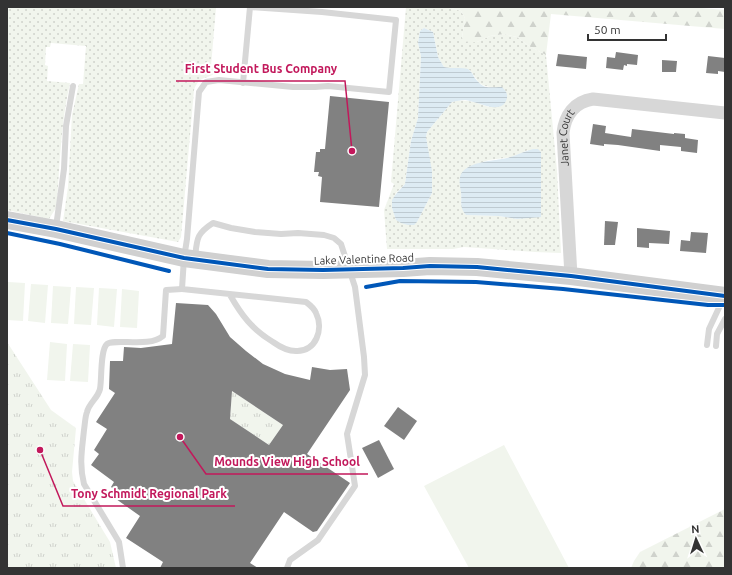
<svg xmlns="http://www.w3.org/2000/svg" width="732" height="575" font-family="Ubuntu,sans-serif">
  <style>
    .grass { fill: url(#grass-dots); fill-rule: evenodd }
    .forest { fill: url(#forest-firs) }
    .park { fill: url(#park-tufts) }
    .pitch { fill: #f1f5ed }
    .water { fill: url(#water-rules) }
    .building { fill: #818181; fill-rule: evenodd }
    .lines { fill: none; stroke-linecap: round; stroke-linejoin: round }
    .lane { stroke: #d7d7d7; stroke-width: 6 }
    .street { stroke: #d7d7d7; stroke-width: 13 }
    .secondary { stroke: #d0d0d0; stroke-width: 18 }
    .cycleway-casing { stroke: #fff; stroke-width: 6 }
    .cycleway { stroke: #0057b8; stroke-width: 4 }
    .labels { text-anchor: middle; stroke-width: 4; stroke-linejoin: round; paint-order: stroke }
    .street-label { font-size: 11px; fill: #333; stroke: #fff }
    .leader { fill: none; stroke: #c2185b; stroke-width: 1.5 }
    .callout-dot { fill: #c2185b; stroke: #fff; stroke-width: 1.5 }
    .callout-label { font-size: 12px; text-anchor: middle; font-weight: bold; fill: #c2185b; stroke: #fff; stroke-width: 4; stroke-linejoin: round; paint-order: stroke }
  </style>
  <defs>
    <pattern id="grass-dots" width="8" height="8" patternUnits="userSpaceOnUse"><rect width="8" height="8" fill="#f1f5ed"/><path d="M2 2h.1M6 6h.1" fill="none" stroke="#cfd2cc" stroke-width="1.8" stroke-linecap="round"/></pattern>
    <pattern id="forest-firs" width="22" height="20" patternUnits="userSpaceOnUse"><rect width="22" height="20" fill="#f1f5ed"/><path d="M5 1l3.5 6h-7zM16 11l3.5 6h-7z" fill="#cfd2cc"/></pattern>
    <pattern id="park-tufts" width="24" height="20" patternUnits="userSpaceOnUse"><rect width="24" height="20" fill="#f1f5ed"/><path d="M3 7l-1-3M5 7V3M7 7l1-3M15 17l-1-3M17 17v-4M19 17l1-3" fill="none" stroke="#cfd2cc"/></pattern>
    <pattern id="water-rules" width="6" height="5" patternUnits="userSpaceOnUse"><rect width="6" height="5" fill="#ddebf3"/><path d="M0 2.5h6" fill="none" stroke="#becad1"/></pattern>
  </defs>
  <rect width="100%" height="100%" fill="#fff"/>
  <!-- grass -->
  <g class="grass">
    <path d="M7,7h211l-2,1 -5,58 5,2 1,2c-7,11 -17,3 -23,20l-13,147 -3,5 -115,-21 5,-34 4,-72 7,-31h4l3,-38 -35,-3 -1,4h-4l-1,18 3,1 -1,15 23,2c-9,39 -10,78 -13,118l-1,7 -7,11 -42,-9z"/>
    <path d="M406,7h42l13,4 4,7 -3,20 15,4 13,-6 14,-2 13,3 12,9 17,9 11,116 4,82 -26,-1 -71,-5 -11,2h-66l-3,-39 10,-26 -3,-2zM424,28l9,4 5,25 6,10 6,2 20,1c8,11 9,17 24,17l-5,20c-13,-4 -24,-9 -37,-5l-25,30 -1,5 6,56 -15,29 -21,-2 -4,-12 4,-15 9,-9 6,-43 7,-23 3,-62 -3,-13 2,-12zM528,150l-11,69 -18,-3 -33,-1 -5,-12v-10l16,-29 12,-4 23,-3z"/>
  </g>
  <!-- forest -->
  <g class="forest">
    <path d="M448,7h242l35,3v19l-174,-15 -5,41 -17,-9 -12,-9 -13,-3 -14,2 -13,6 -12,1 -3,-5 3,-20 -4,-7z"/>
    <path d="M725,509v59h-94l3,-7 6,-9z"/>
  </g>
  <!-- park -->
  <g class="park">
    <path d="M7,342l44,68 25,18 -4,44 1,9 37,61 6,26h-109z"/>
    <path d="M232,391l51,34 -14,20 -39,-26z"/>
  </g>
  <!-- pitch -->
  <g class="pitch">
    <path d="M8,282l17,1 -2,38 -16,-1z"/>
    <path d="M31,284l17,1 -3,38 -17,-2z"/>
    <path d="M53,286l18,1 -3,37 -17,-1z"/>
    <path d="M76,287l18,1 -3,37 -17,-1z"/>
    <path d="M99,288l18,1 -3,38 -17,-2z"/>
    <path d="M122,289l17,2 -2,37 -17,-1z"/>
    <path d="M50,342l17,2 -2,37 -18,-1z"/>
    <path d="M73,344l17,1 -2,37 -18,-1z"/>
    <path d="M504,445l65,123h-100l-45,-82z"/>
  </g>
  <!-- water -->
  <g class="water">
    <path d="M424,28l9,4 5,25 6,10c7,2 19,0 24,2 3,2 5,5 6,8 10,13 13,10 28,10 4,4 7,8 4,14 -6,14 -30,0 -41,-1 -5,0 -8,1 -13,2l-25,30 -1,5 6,34v22l-15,29 -3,3h-6l-7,-2 -5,-3 -4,-12v-8l4,-6 9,-10 6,-43 7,-23 3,-62 -3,-13 2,-12z"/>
    <path d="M533,149h5l3,3v65l-24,2 -18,-3 -33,-1c-7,-8 -4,-14 -5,-23 -1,-6 -2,-10 -1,-15 4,-16 35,-16 47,-19 9,-2 17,-7 26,-9z"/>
  </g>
  <!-- building -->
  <g class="building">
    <path d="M616,52l22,3 -1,10 -10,-1v2l-3,-1 -1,5 -17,-2 1,-11 8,1z"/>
    <path d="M558,54l29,3 -1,12 -30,-3z"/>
    <path d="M708,56l17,2v14l-7,-1v3l-12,-1z"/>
    <path d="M662,60l15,1 -1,11h-14z"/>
    <path d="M330,96l59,6 -10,105 -59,-5 2,-25 -4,-1 1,-4h-5l2,-20h4v-3h5z"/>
    <path d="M593,124l13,2 -1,7 26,4 1,-8 42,5v-1l11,1v4l13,2 -1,13 -16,-2v-4l-21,-2v6l-42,-6 -14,-1v2l-14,-2z"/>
    <path d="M605,221l13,1 -3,23h-11z"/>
    <path d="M637,228l33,3 -1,13 -20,-1v5l-12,-1z"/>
    <path d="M691,232l17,1 -2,20 -26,-2 1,-11 9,1z"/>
    <path d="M176,303l32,2 8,9 14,23 16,14 17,13 22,10 25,6 2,-13 18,3 17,-1 3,21 -43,64 43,29 -33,48 -4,1 -29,-20 -34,51 8,5h-98l3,-6 -37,-24 14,-22 -24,-17 4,-5 -9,-7 3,-5 -23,-17 8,-11 -5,-4 13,-21 -11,-7 19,-29 -6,-4 1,-28h13l1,-14 17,1 31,-4zM232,391l51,34 -14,20 -39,-26z"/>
    <path d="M398,407l19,14 -13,19 -20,-14z"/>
    <path d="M379,440l15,29 -16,9 -16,-30z"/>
  </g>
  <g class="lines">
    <!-- lane -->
    <g class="lane">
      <path d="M56,227l8,-58 2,-43 7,-40"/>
      <path d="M195,258c2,-19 1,-24 18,-35l18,5 24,4 26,2 17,-1 26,2 10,3 7,6 14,43 9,70 1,18 -18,59 8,52 -37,54 -28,20 -3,8"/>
      <path d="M230,295c12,21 22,34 43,47 7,5 14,9 23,9 20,1 28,-22 20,-38 -2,-5 -6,-8 -10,-11l-124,-13 2,-31 3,-19 12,-147 7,-10 13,-2 74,7h22l13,-1 61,6 7,-72 -74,-8 -72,-5 -7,76"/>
      <path d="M707,345l2,-16 15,-32"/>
      <path d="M716,346l1,-12 8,-15"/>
      <path d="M123,568l-4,-26 -35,-58c-5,-20 -2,-34 0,-54 1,-6 1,-13 3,-18 2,-9 11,-14 13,-23 2,-10 0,-39 7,-45 9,-6 42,4 56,-8l3,-46 16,-1"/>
    </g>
    <!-- street -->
    <path class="street" id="s1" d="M571,276l-8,-143c2,-18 11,-31 30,-34l132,14"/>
    <!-- secondary -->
    <path class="secondary" d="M7,220l49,9 128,29 84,11 55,1 80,-2 27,-2 47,1 94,9 154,20"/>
    <defs>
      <g id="cycleway">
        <path d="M7,220l49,9 128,29 84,11 55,1 80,-2 27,-2 47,1 94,9 154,20"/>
        <path d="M7,233l53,11 109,27"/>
        <path d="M366,287l34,-6 76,1 87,7 145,16h17"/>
      </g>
    </defs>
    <!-- cycleway casing -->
    <use href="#cycleway" class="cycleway-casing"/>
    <!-- cycleway -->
    <use href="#cycleway" class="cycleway"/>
  </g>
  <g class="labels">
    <!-- street labels -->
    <g class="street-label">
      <text dy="4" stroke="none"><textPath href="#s1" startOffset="139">Janet Court</textPath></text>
      <text transform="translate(364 259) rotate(-2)" y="4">Lake Valentine Road</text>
    </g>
  </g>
  <!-- callouts -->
  <path class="leader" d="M352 151L345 81H176M180 437L206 474H368M40 450L63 506H235"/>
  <g class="callout-dot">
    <circle cx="352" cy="151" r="4"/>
    <circle cx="180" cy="437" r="4"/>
    <circle cx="40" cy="450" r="4"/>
  </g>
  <g class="callout-label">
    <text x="261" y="73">First Student Bus Company</text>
    <text x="287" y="466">Mounds View High School</text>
    <text x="149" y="498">Tony Schmidt Regional Park</text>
  </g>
  <!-- border -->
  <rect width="732" height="575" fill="none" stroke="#333333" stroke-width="16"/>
  <!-- north arrow -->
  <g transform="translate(696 539) rotate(356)" stroke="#ffffff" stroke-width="3" paint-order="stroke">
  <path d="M0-3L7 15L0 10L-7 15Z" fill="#333333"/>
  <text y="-6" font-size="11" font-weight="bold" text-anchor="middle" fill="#333333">N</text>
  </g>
  <!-- scale -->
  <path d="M588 34v6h78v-6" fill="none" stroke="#333333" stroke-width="2"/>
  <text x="594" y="34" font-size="12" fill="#333333" stroke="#ffffff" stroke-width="3" paint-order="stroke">50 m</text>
</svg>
